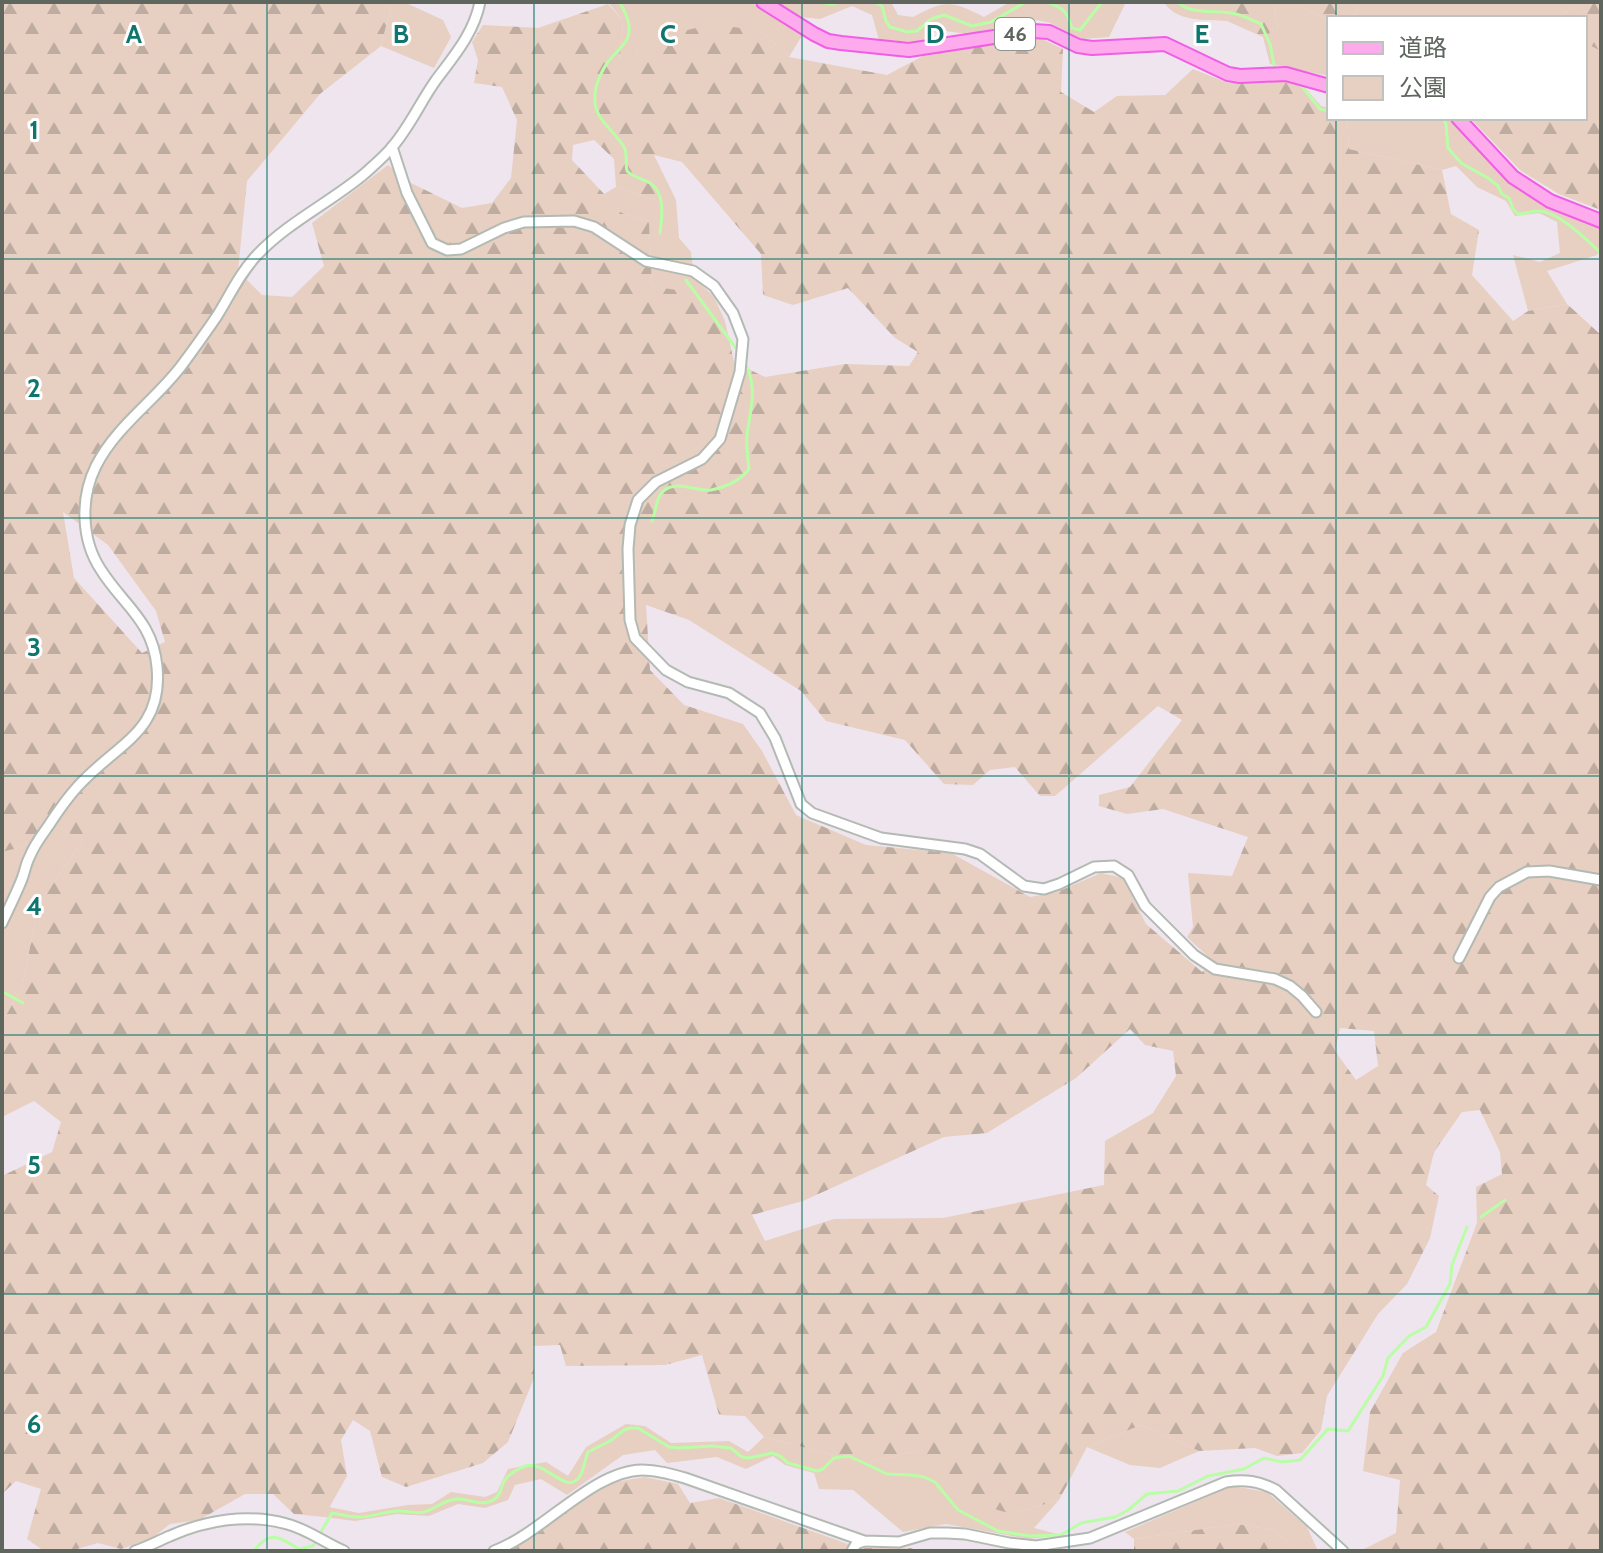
<svg xmlns="http://www.w3.org/2000/svg" width="1603" height="1553" font-family="Cabin,'Noto Sans JP',sans-serif">
  <style>
    .green { fill: #e7cfc2 }
    .forest { fill: url(#forest-firs); fill-rule: evenodd }
    .lines { fill: none; stroke-linecap: round; stroke-linejoin: round }
    .stream { stroke: #b9fea6; stroke-width: 3 }
    .minor-casing { stroke: #b3bab3; stroke-width: 13 }
    .major-casing { stroke: #f15de5; stroke-width: 16 }
    .minor { stroke: #fff; stroke-width: 9 }
    .major { stroke: #feabee; stroke-width: 12 }
    .grid { fill: none; stroke: #0f766e; stroke-width: 2; stroke-opacity: 0.55 }
    .labels { text-anchor: middle; stroke-width: 6; stroke-linejoin: round; paint-order: stroke }
    .shield { fill: #fff; stroke: #8e948e; stroke-width: 2 }
    .shield-label { font-size: 20px; font-weight: bold; fill: #5e665d }
    .grid-label { font-size: 26px; text-anchor: middle; font-weight: bold; fill: #0f766e; stroke: #fff; stroke-width: 6; stroke-linejoin: round; paint-order: stroke }
  </style>
  <defs>
    <pattern id="forest-firs" width="22" height="20" patternUnits="userSpaceOnUse" patternTransform="scale(2)"><rect width="22" height="20" fill="#e7cfc2"/><path d="M5 1l3.5 6h-7zM16 11l3.5 6h-7z" fill="#beaca1"/></pattern>
  </defs>
  <rect width="100%" height="100%" fill="#efe5ee"/>
  <!-- green -->
  <g class="green">
    <path d="M392,2h12l39,18 8,17 -17,31 -53,-22z"/>
    <path d="M608,2h142l53,32 -14,23 -28,-26 -99,5 -42,26 3,-41z"/>
    <path d="M776,2h115l7,13 15,2c32,-17 38,-17 71,0l26,-15h116l-17,35 -28,2 -31,-16 -27,-6 -27,12 -29,5 -29,-4 -18,12 -41,-2 -7,-25 -20,-9 -32,13 -20,-2z"/>
    <path d="M1164,2h72l-9,19c-22,-2 -50,2 -63,-19z"/>
    <path d="M1287,2l42,18v56l-59,-12 -7,-27 15,-9 -4,-18z"/>
    <path d="M1360,2h225l-29,16h-212l11,-4z"/>
    <path d="M1585,43l16,8v73l-28,-6h12z"/>
    <path d="M1347,118h106l63,70 24,16 61,24v21l-4,6 -50,16 20,33 -39,7 -15,-56 27,7 20,-9 -3,-31 -18,-9 -24,3 -9,-15 -29,-14 -21,-21 -14,4 -93,-21z"/>
    <path d="M616,187l38,13h22l3,38 12,14 3,25 20,20 11,24 -31,-27 -42,-8 -3,-65 -27,-8 -18,-19z"/>
    <path d="M55,826l28,14 -45,66 -16,82 -20,34v-170l20,-5z"/>
    <path d="M626,1424l19,2 26,17 58,-2 19,11 16,-15 101,26 57,-13 90,64 47,-14 -25,28 27,7 -32,4 -83,-15 -43,8 -50,-42 -34,-1 -5,-16 -29,-8 -12,-9 -27,13 -29,-12 -50,6 -12,-13 -32,5 -56,40 -26,-16 -26,6 -7,15 -23,8 -27,-4 -29,12 -32,-2 -42,7 -31,-4 5,-10 30,6 49,-8 24,-1 19,-12 34,5 12,-5 11,-23 38,-7 22,14 18,-29z"/>
    <path d="M1141,1425l58,26 -39,17 -30,-3 -43,-18z"/>
    <path d="M1232,1486l35,6 40,35 11,24h-18l-27,-21 -36,-6 -103,15 -9,-7z"/>
  </g>
  <!-- forest -->
  <g class="forest">
    <path d="M2,2h390l-11,44 -61,48 -73,87 -9,90 24,24 30,2 32,-31 -12,-43 76,-58 21,17 53,26 30,-5 19,-25 6,-58 -15,-33 -28,-4 4,-23 -6,-18 11,-17 55,3 70,-24 15,17 -3,40 42,-25 51,-12 48,7 28,26 98,18 36,-19 115,-19 25,12 -2,43 33,20 23,-16 48,-1 28,-26 35,14 46,-5 26,4 21,24 8,2v10h18l2,31 93,21 9,44 28,16 -7,45 41,46 15,-10 39,-7 34,31v1216h-241l36,-18 4,-53 -37,-9 7,-59 33,-59 33,-21 41,-109 -1,-36 26,-13 -2,-22 -20,-42 -18,2 -28,40 -8,33 13,11 -9,42 -23,46 -29,30 -51,82 -6,34 -19,23 -25,3 -22,-8 -56,3 -58,-26 -54,22 -28,53 -47,14 -60,-17 -30,-47 -57,13 -101,-26 -19,-21 -26,-1 -17,-60 -37,10 -99,1 -6,-21 -27,1 1,32 -26,64 -25,21 -77,24 -24,-10 -12,-46 -17,-11 -12,20 6,36 -23,41 -30,-3 -21,-20h-28l-46,26 -29,4 -18,14 -31,11 -23,-6 -28,8h-26l-17,-12 14,-50 -25,-8 -14,13v-318l50,-24 9,-30 -27,-21 -32,16v-95l20,-34 16,-82 45,-66 -28,-14 -33,21 -20,5zM594,140l20,19 2,28 38,13h22l-22,-45 28,7 79,92 2,41 30,10 55,-17 47,50 23,14 -9,14 -64,-2 -80,13 -31,-15 -9,-41 -31,-28 -42,-7 -3,-65 -27,-8 -50,-53 1,-15zM63,512l45,33 48,66 9,31 -23,11 -68,-75zM646,605l43,15 112,71 25,30 79,19 39,44 29,1 17,-15 25,-3 25,29h15l103,-90 24,14 -52,67 -31,8v11l28,8 36,-5 85,28 -16,39 -44,-3 5,54 -6,10 27,25 -12,10 -56,-48 -23,-46 -22,-5 -44,19 -27,5 -79,-44 -85,-8 -70,-30 -34,-64 -19,-27 -59,-19 -34,-35zM1340,1028l34,3 4,35 -22,14 -21,-29zM1130,1029l15,16 28,6 3,25 -23,37 -48,28 -1,44 -161,33 -109,1 -69,22 -13,-26 51,-14 141,-64 43,-4 89,-55z"/>
    <path d="M1236,2h51l-13,8 4,18 -15,9 -36,-16z"/>
    <path d="M1287,2h73l-5,12 -11,4h-15v2z"/>
    <path d="M1585,2h16v49l-16,-8v-25h-29z"/>
    <path d="M1470,118h103l28,6v86l-42,-16 -38,-23z"/>
    <path d="M645,1477l33,7 12,19 29,-5 140,50h52l6,3h-411l9,-3 93,-65z"/>
    <path d="M1237,1524l36,6 27,21h-166v-12z"/>
  </g>
  <g class="lines">
    <!-- stream -->
    <g class="stream">
      <path d="M620,2c3,7 8,15 9,23 2,15 -7,21 -16,31 -9,9 -17,26 -18,38 -3,25 18,34 29,53 4,7 1,16 3,24 7,7 15,7 23,12 16,11 12,34 10,50"/>
      <path d="M817,2l15,2 7,-2"/>
      <path d="M874,2l8,4 4,15 4,6 17,5 10,-1 14,-12 13,-4 28,11 19,-4 35,-20"/>
      <path d="M1047,2c18,7 19,8 25,26l8,2 22,-28"/>
      <path d="M1178,2c13,14 40,7 58,12 9,2 17,7 25,10l9,20 5,26"/>
      <path d="M1285,80l16,5 19,24 9,2"/>
      <path d="M1353,118h11"/>
      <path d="M1443,118l3,6 2,24 13,15 27,15 10,8 4,8 7,4 4,11 5,5c7,0 13,-3 19,-3 19,-2 51,30 64,42"/>
      <path d="M686,280l52,71"/>
      <path d="M652,521c3,-7 4,-17 7,-24 11,-21 36,-5 52,-7 15,-3 29,-9 38,-21 -1,-11 -3,-22 -2,-33 3,-28 12,-48 -3,-75"/>
      <path d="M2,993h3l18,10"/>
      <path d="M1481,1217l24,-17"/>
      <path d="M254,1551c16,-22 25,-14 45,-2l14,-3 19,-33c8,1 17,4 25,4 13,1 28,-6 42,-6 8,0 17,3 25,1 12,-3 20,-13 34,-13 12,0 24,8 35,1 9,-5 7,-13 12,-20 4,-6 14,-12 21,-14 20,-6 41,31 54,10 4,-7 5,-17 8,-24l22,-11 14,-11 6,-2h8l31,19 10,1 33,-2 19,2 11,9 7,1 23,-5 8,3 8,7 29,8 6,-2 11,-11 15,-2 38,18 24,1 13,2 11,5 23,28 40,21 32,5 31,-1 20,-12 34,-6 12,-6 20,-17 31,-3 30,-15 36,-7 20,-11 18,4 18,-2 28,-31 20,2 35,-55 5,-18 21,-22 17,-9 24,-43 2,-19 15,-38"/>
    </g>
    <defs>
      <g id="minor">
        <path d="M392,147l15,46 25,50 15,7 14,-1 43,-21 20,-6 50,-1 20,6 52,34 47,10 21,15 19,27 10,26 -3,33 -20,67 -18,20 -46,23 -18,18 -8,25 -2,24 2,71 5,18 31,32 22,12 41,11 31,20 15,25 26,66 11,9 69,25 84,11 15,5 44,32 20,3 15,-5 35,-17 20,-1 14,9 17,31 49,49 21,14 60,10 15,7 12,10 14,16"/>
        <path d="M2,923c7,-15 14,-29 20,-44 3,-8 4,-16 8,-23 4,-11 12,-21 19,-31 11,-17 22,-33 37,-47 36,-36 77,-50 71,-111 -4,-46 -34,-62 -56,-97 -20,-30 -21,-72 -5,-104 20,-40 60,-66 86,-101 12,-16 24,-33 35,-49 13,-21 23,-43 40,-61 30,-32 72,-52 106,-80 10,-9 22,-19 30,-29 17,-20 28,-45 43,-66 18,-24 38,-47 44,-78"/>
        <path d="M1459,958l31,-61 9,-10 28,-15 22,-1 52,9"/>
        <path d="M135,1551c12,-4 23,-10 35,-15 36,-16 78,-23 117,-12 20,5 38,19 57,27"/>
        <path d="M494,1551c49,-18 98,-80 148,-81 15,0 29,4 43,8l179,63 35,1 31,-9h17l18,1 44,9 27,3 54,-8 136,-56c19,-3 33,-1 50,8l67,61"/>
        <path d="M852,1551l4,-7 8,-3"/>
      </g>
      <g id="major">
        <path d="M763,2l51,32 14,7 13,2 68,7 124,-19 16,1 29,14 14,2 73,-4 63,30 12,2 46,-2 43,12"/>
        <path d="M1458,118l55,59 37,24 51,20"/>
      </g>
    </defs>
    <!-- minor casing -->
    <use href="#minor" class="minor-casing"/>
    <!-- major casing -->
    <use href="#major" class="major-casing"/>
    <!-- minor -->
    <use href="#minor" class="minor"/>
    <!-- major -->
    <use href="#major" class="major"/>
  </g>
  <!-- grid -->
  <path class="grid" d="M267,2v1549M534,2v1549M802,2v1549M1069,2v1549M1336,2v16M1336,118v1433M2,259h1599M2,518h1599M2,776h1599M2,1035h1599M2,1294h1599"/>
  <g class="labels">
    <!-- shield labels -->
    <rect class="shield" x="995" y="18" width="40" height="32" rx="6"/>
    <g class="shield-label">
      <text x="1015" y="41">46</text>
    </g>
  </g>
  <g class="grid-label">
    <text x="134" y="43">A</text>
    <text x="401" y="43">B</text>
    <text x="668" y="43">C</text>
    <text x="935" y="43">D</text>
    <text x="1202" y="43">E</text>
    <text x="34" y="139">1</text>
    <text x="34" y="397">2</text>
    <text x="34" y="656">3</text>
    <text x="34" y="915">4</text>
    <text x="34" y="1174">5</text>
    <text x="34" y="1433">6</text>
  </g>
  <!-- border -->
  <rect width="1603" height="1553" fill="none" stroke="#5e665d" stroke-width="8"/>
  <!-- legend -->
  <rect x="1327" y="16" width="260" height="104" fill="#ffffff" stroke="#bfc2be" stroke-width="2"/>
  <rect x="1343" y="42" width="40" height="12" fill="#feabee" stroke="#bfc2be" stroke-width="2"/>
  <text x="1399" y="56" font-size="24" fill="#5e665d">道路</text>
  <rect x="1343" y="76" width="40" height="24" fill="#e7cfc2" stroke="#bfc2be" stroke-width="2"/>
  <text x="1399" y="96" font-size="24" fill="#5e665d">公園</text>
</svg>
